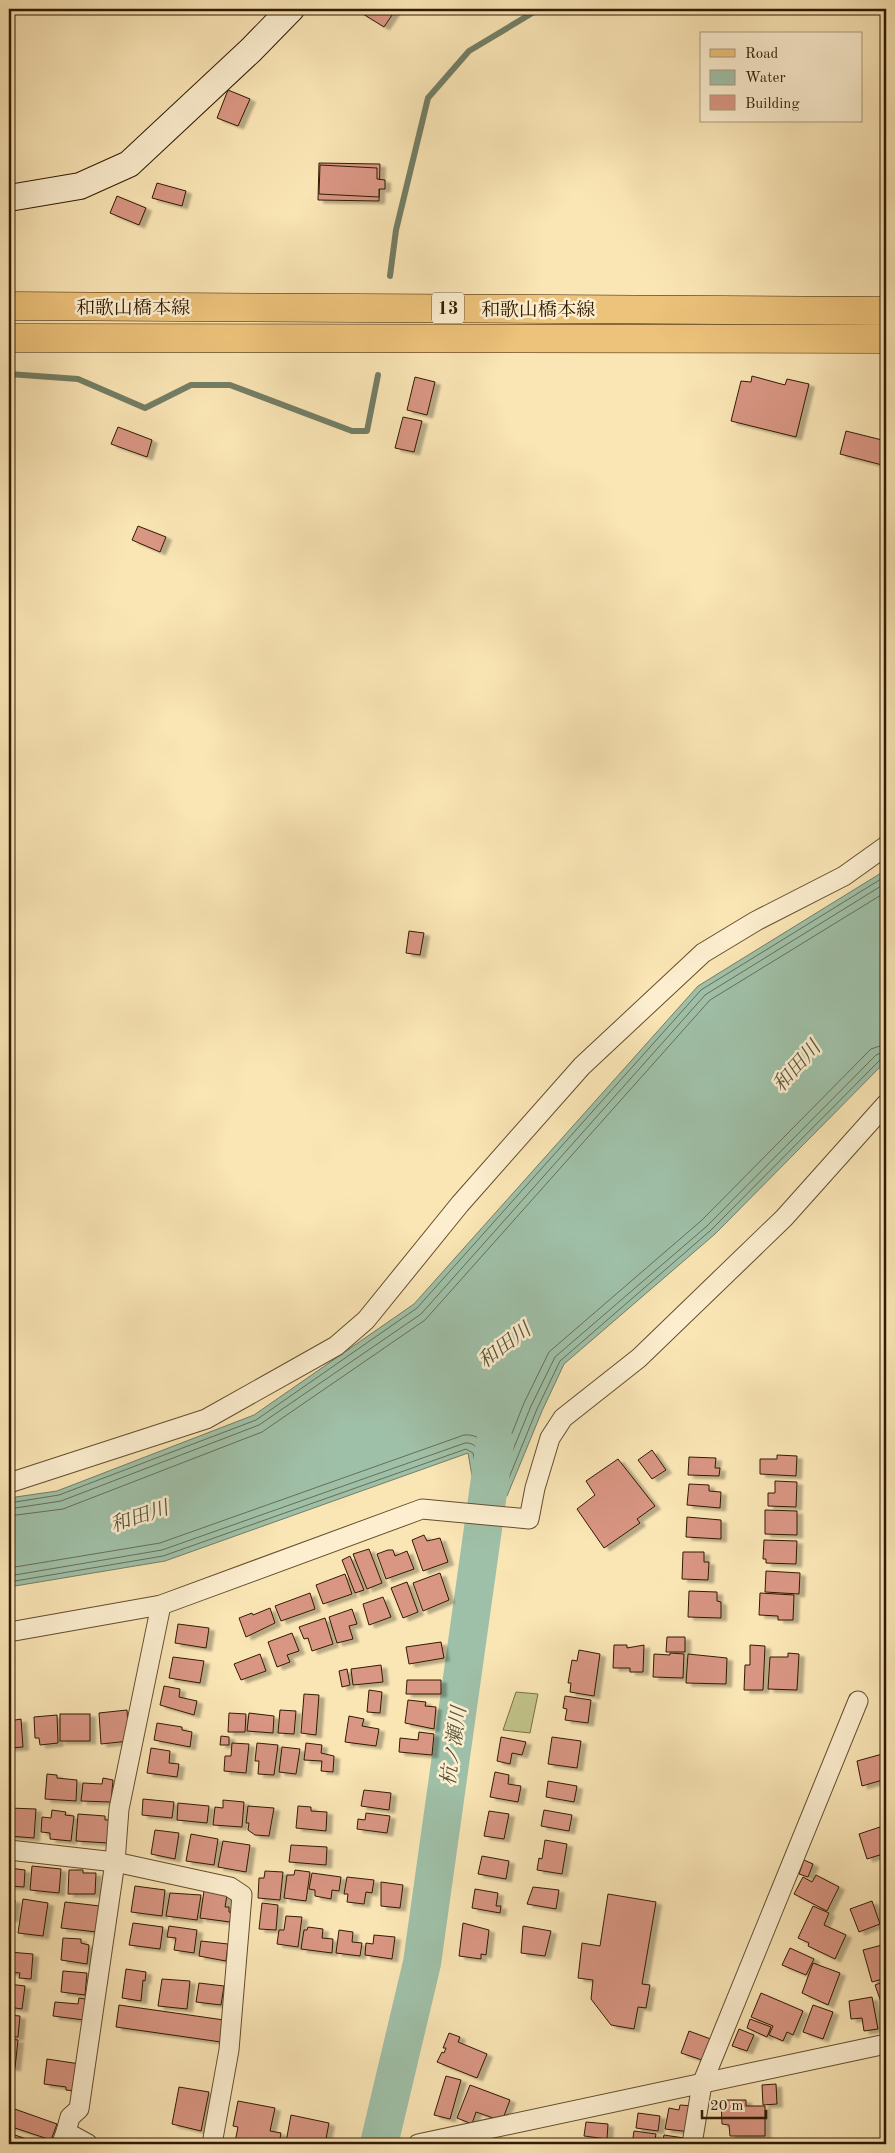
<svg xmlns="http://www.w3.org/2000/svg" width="895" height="2153" font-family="'Old Standard TT','Noto Serif JP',serif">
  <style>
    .green { fill: #c2c38a; stroke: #7a6f46 }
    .water { fill: #9fc0a8; stroke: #737e65 }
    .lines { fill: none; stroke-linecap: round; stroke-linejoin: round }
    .shore { stroke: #686e54; stroke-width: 1 }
    .stream { stroke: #737e65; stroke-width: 6 }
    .river { stroke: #9fc0a8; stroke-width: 38 }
    .building { fill: #d99683; stroke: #311b01; filter: url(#shadow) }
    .street-casing { stroke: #634e2e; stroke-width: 21 }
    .secondary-casing { stroke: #311b01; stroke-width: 28 }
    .primary-casing { stroke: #311b01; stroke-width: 29 }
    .street { stroke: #fceecf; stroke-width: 19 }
    .secondary { stroke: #fceecf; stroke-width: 26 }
    .primary { stroke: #edc27a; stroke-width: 28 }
    .labels { text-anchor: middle; stroke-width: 5; stroke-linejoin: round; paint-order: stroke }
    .shield { fill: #fceecf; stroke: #6e5a3f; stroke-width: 1 }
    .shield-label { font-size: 18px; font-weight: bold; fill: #311b01 }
    .street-label { font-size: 19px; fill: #311b01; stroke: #fceecf }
    .water-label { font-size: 20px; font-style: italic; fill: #58553b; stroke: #fceecf }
  </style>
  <defs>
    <filter id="shadow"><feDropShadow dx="5.5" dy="3" stdDeviation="1" flood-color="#0004"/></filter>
  </defs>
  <rect width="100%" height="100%" fill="#fae5b5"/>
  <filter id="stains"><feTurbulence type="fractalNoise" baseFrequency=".004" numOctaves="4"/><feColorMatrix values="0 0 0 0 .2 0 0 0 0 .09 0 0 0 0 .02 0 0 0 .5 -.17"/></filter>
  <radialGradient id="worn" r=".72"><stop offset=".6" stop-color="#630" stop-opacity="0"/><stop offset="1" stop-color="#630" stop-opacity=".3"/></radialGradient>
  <!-- green -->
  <path class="green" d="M516,1692l22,2 -8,39 -27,-3z"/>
  <!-- water -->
  <path class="water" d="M886,870v191l-171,173 -151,130 -22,47 -35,85 -32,-3 -7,-40 -303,108 -156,26v-89l48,-7 197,-76 160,-111 284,-318z"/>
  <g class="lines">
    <!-- shore -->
    <g class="shore">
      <path d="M9,1503l50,-8 197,-75 161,-112 284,-318 185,-114"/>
      <path d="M9,1509l52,-8 198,-76 162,-111 284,-319 181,-112"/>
      <path d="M9,1516l54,-7 199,-77 163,-112 285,-320 176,-108"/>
      <path d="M9,1568l151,-25 304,-108c24,-2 24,22 27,39l4,2 29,-73 25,-51 153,-132 169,-171 15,-5"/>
      <path d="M9,1576l153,-26 303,-107c19,-1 17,25 20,39l14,2 32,-78 24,-49 152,-131 169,-171 10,-4"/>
      <path d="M9,1582l154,-26 303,-107 7,4 7,35 24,2 33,-81 23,-48 151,-131 170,-171 5,-1"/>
    </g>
    <!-- stream -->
    <g class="stream">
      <path d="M390,276l6,-46 32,-132 41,-47 70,-42"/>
      <path d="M9,374l69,5 67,29 46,-23h39l122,46h15l11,-56"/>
    </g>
    <!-- river -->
    <path class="river" d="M379,2144l43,-181 73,-520"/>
  </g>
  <!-- building -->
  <g class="building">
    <path d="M355,9h41l-12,18z"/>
    <path d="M228,90l22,9 -12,27 -21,-8z"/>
    <path d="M319,163l61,1 -1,37 -61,-1z"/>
    <path d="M320,165l57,3v11l8,1v9h-6v8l-60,-3z"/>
    <path d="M157,183l29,8 -4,15 -30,-8z"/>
    <path d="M117,196l29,12 -7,17 -29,-12z"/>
    <path d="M752,376l33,9 2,-6 22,5 -13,53 -65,-16 10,-40 10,1z"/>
    <path d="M415,377l20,5 -8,33 -20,-5z"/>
    <path d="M403,417l19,4 -8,31 -19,-4z"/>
    <path d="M118,427l34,13 -5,17 -36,-13z"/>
    <path d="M846,431l40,10v25l-46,-12z"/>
    <path d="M138,526l28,11 -6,15 -28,-12z"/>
    <path d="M409,931l15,2 -4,22 -14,-2z"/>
    <path d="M652,1450l14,20 -14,9 -14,-19z"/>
    <path d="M777,1455l20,1 -1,20 -36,-2v-15h17z"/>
    <path d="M689,1457l27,1 -1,10h5l-1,8 -31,-1z"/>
    <path d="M618,1459l37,47 -18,13 3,4 -36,25 -27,-39 18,-14 -9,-14z"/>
    <path d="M775,1481l22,1 -1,25 -28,-1v-13h7z"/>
    <path d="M689,1484l20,1v6l12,1 -1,16 -33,-3z"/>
    <path d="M765,1510l32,1v24l-32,-1z"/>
    <path d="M687,1517l34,3v19l-35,-2z"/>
    <path d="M424,1535l3,6 13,-3 8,24 -25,9 -11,-31z"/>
    <path d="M764,1540l33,1 -1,23 -30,-1v-4h-3z"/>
    <path d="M369,1549l13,34 -15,6 -14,-35z"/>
    <path d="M388,1550h5l2,6 12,-5 7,18 -28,10 -9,-25z"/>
    <path d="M683,1552h21v10h5l-1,18 -26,-1z"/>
    <path d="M350,1556l14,34 -9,3 -13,-33z"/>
    <path d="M766,1571l34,2 -1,21 -34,-2z"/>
    <path d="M440,1573l9,27 -26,11 -10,-28z"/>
    <path d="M345,1574l7,20 -29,10 -7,-19z"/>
    <path d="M407,1582l11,30 -15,6 -12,-30z"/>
    <path d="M689,1591l28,1v9l4,1v16l-33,-1z"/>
    <path d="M310,1593l5,16 -34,12 -6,-15z"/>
    <path d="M760,1593l34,2 -1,25h-15v-4l-19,-1z"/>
    <path d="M383,1597l8,20 -22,8 -6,-21z"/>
    <path d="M270,1608l5,15 -29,14 -7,-19 13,-5 1,2z"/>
    <path d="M352,1609l5,15 -8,2 4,13 -16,4 -8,-26z"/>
    <path d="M325,1618l8,26 -21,7 -4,-13 -4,1 -5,-12z"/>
    <path d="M178,1624l31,4 -3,20 -31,-5z"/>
    <path d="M292,1633l7,18 -12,4 3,7 -13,5 -9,-25z"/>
    <path d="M667,1637h18v15h-19z"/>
    <path d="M441,1642l3,16 -35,6 -3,-17z"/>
    <path d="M614,1645h13v3l17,-3 -1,27h-13v-4h-17z"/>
    <path d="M750,1645l15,1 -2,44h-19l1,-25h5z"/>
    <path d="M579,1650l21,4 -6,42 -24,-4 1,-9h-3l4,-23 5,1z"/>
    <path d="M670,1653l14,1 -1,24 -30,-1 1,-23 16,1z"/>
    <path d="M788,1653l11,1 -2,36 -29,-1 2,-32h18z"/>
    <path d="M260,1654l6,17 -25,9 -7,-16z"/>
    <path d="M688,1654l39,4 -1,26 -40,-1z"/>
    <path d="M173,1657l31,4 -4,22 -31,-5z"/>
    <path d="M381,1665l2,17 -30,3 -2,-16z"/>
    <path d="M347,1669l3,16 -8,2 -3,-16z"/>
    <path d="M407,1680h34v14h-35z"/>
    <path d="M164,1686l16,3 -1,8 18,4 -3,14 -34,-10z"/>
    <path d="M369,1690l13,2 -2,21 -13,-1z"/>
    <path d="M304,1694l15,1 -3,40 -15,-2z"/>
    <path d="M565,1696l26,4 -3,23 -23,-3 2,-11 -4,-1z"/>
    <path d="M408,1700l18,2 -1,4 11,1 -2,22 -29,-6z"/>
    <path d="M127,1710l2,31 -28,3 -2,-31z"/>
    <path d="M280,1710l16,1 -2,23 -16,-1z"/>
    <path d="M229,1713l17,1 -1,18h-17z"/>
    <path d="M249,1713l25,3 -1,17 -26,-2z"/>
    <rect x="60" y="1714" width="30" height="27"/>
    <path d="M57,1715l1,28 -18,2 -1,-7h-4l-1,-21z"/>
    <path d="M349,1716l15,3 -2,7 17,3 -3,17 -31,-4z"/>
    <path d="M21,1719l2,28 -14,1v-27z"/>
    <path d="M157,1723l25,4v3l10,2 -2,15 -36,-7z"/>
    <path d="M419,1732l15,2 -2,21 -33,-3 1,-14 18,2z"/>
    <path d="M221,1736l8,1v8h-9z"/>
    <path d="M501,1737l25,5 -4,13 -10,-2 -2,11 -13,-3z"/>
    <path d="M552,1737l29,4 -4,27 -29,-4z"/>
    <path d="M232,1743l17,1 -3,29 -22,-2 1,-15h6z"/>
    <path d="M257,1743l21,2 -4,30 -16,-1 1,-13h-4z"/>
    <path d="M306,1743l16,2 -1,8 13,3 -1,16 -12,-1 1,-10 -18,-1z"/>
    <path d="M282,1747l18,2 -4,25 -17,-2z"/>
    <path d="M151,1748l19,3 -1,12 10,1 -2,13 -30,-4z"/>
    <path d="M886,1753v26l-24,7 -5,-25z"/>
    <path d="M495,1772l14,3 -1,9 13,2 -3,16 -28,-5z"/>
    <path d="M47,1774l10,1v3l20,2 -1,21 -31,-2z"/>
    <path d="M103,1778l10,2 -2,22 -30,-1 2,-18 19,1z"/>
    <path d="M548,1781l29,5 -3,16 -28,-5z"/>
    <path d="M364,1790l27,3 -2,17 -28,-4z"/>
    <path d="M143,1799l31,3 -2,16 -30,-3z"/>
    <path d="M223,1800l21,2 -2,25 -29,-2 2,-18 8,1z"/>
    <path d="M178,1803l31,3 -2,17 -30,-3z"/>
    <path d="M248,1806l26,2 -5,28 -14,-1 -7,-5 1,-7h-3z"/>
    <path d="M298,1806l13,1v4l16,1 -1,19 -30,-3z"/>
    <path d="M9,1808l27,1 -2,29 -25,-2z"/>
    <path d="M52,1810l14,2 -1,3 9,1 -3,25 -21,-2v-6l-9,-1 1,-15 9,1z"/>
    <path d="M544,1810l28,5 -3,16 -28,-5z"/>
    <path d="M489,1811l20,3 -5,25 -20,-3z"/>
    <path d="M366,1813l24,3 -3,17 -30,-4 1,-10 7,1z"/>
    <path d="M78,1814l27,2v4h5l-2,23 -32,-2z"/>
    <path d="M886,1825v28l-19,6 -8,-25z"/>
    <path d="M155,1830l24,3 -4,26 -24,-5z"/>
    <path d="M191,1834l27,5 -4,26 -28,-4z"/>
    <path d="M545,1840l22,4 -5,30 -25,-4 2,-12 3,1z"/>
    <path d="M223,1841l27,4 -4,27 -28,-5z"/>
    <path d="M291,1845l36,2 -1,18 -37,-3z"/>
    <path d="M482,1856l27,5 -3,18 -28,-5z"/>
    <path d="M9,1860v8l16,2 -1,17 -15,-1z"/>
    <path d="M804,1860l9,4 -5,13 -9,-3z"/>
    <path d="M32,1866l29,3 -2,24 -29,-3z"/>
    <path d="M69,1870h14v3h13l-1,21h-27z"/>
    <path d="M295,1870l15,2 -4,29 -22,-3 3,-23h7z"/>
    <path d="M265,1871l18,1 -3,28 -22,-2 1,-20h5z"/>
    <path d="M312,1873l29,4 -2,14 -7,-1 -1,9 -16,-3v-6l-6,-1z"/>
    <path d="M816,1875l23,12 -12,24 -33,-17 9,-17 9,5z"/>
    <path d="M347,1877l27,3 -2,13 -6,-1 -2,12 -17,-2 1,-8h-4z"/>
    <path d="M381,1882l22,3 -3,23 -19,-2z"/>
    <path d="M135,1886l30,4 -3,26 -31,-4z"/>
    <path d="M533,1887l26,3 -3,19 -29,-5z"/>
    <path d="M475,1889l23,4 -2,13h5l-1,7 -28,-5z"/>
    <path d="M204,1891l23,4 -2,12h4v5l3,1 -2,9 -30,-4z"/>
    <path d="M170,1893l31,2 -4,25 -31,-4z"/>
    <path d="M608,1894l48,8 -14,82 8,1 -4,23 -8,-1 -4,22 -23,-4 -20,-26 2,-19 -15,-2 4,-35 18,3z"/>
    <path d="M23,1899l25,4 -5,33 -25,-3z"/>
    <path d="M9,1900h6l-2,18 -4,1z"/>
    <path d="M872,1901l8,23 -21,8 -9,-23z"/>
    <path d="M65,1902l35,4 -3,26 -36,-4z"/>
    <path d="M262,1903l16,2 -2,25 -17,-1z"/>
    <path d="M813,1906l16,7 -5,12 22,10 -11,24 -27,-13 1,-3 -11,-5z"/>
    <path d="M286,1916l16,1 -4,30 -21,-3 2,-14h5z"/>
    <path d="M133,1923l30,4 -3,22 -31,-4z"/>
    <path d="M463,1923l26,7 -3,25 -5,-1v5l-22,-3z"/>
    <path d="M169,1926l28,4 -3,23 -20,-3 2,-12 -9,-1z"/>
    <path d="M523,1926l28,5 -6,25 -24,-3z"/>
    <path d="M308,1927l15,2 -1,9 11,1 -1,14 -31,-4 3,-19h3z"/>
    <path d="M339,1930l14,2 -1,10 10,1 -2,13 -24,-3z"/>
    <path d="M374,1935l21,2 -3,22 -27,-4 1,-12 7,1z"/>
    <path d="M63,1938l18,1v4l8,2 -2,19 -26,-4z"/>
    <path d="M201,1941l27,3 -2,17 -27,-5z"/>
    <path d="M886,1944v34l-14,4 -9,-32z"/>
    <path d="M790,1948l24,11 -8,16 -24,-10z"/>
    <path d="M9,1952l24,2 -2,25 -12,-1 1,-5 -11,-1z"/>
    <path d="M813,1963l27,10 -12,32 -26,-12z"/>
    <path d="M126,1969l20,3 -1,9 -2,-1 -2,21 -19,-3z"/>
    <path d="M63,1971l24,2 -2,22 -24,-3z"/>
    <path d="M162,1979l28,2 -3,28 -29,-3z"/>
    <path d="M886,1981v35l-11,-31z"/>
    <path d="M199,1983l25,3 -3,19 -25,-3z"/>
    <path d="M9,1984l16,2 -3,23 -13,-2z"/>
    <path d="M761,1993l42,18 -10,24 -6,-3 -4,9 -14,-6 4,-9 -22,-9z"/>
    <path d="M872,1997l6,32 -14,2 -2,-13 -11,1 -2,-18z"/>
    <path d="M79,1998l13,2 -8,20 -31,-4 2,-14 23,2z"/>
    <path d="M119,2005l105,15 -3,22 -105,-15z"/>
    <path d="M813,2005l20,7 -10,27 -20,-7z"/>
    <path d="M9,2015l11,1 -2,21h-9z"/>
    <path d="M750,2019l21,8 -4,10 -20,-9z"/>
    <path d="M739,2029l15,6 -7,16 -15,-5z"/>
    <path d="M689,2031l27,10 -8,21 -27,-9z"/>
    <path d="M449,2033l11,4 -2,5 29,12 -10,24 -40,-16 5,-10 2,1 2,-5h-3z"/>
    <path d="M9,2039l9,1 -3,28 -6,-1z"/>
    <path d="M47,2059l33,5 -4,27 -10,-1v-3l-22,-3z"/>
    <path d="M446,2076l15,4 -11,39 -16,-4z"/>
    <path d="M776,2084l1,20 -14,1 -1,-20z"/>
    <path d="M470,2085l40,15 -8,21 -26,-9 -4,12 -15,-6z"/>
    <path d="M179,2087l30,5 -8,39 -29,-7z"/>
    <path d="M721,2100h25v6h19v30h-35l-1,-11 -7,-1z"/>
    <path d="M238,2101l37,7 -5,23 11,2 -2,11 -44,-2 3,-15 -5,-1z"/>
    <path d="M680,2105l14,1 -3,26 -26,-3 4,-21 10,2z"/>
    <path d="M9,2107l48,17 -6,16 -42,-14z"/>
    <path d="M638,2113l22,3 -2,15 -22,-3z"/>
    <path d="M291,2115l38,8 -4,21 -39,-2z"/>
    <path d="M586,2122l22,2 -1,15 -23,-3z"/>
    <path d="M634,2131l22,3 -2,10h-22z"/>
    <path d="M9,2133l32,11h-32z"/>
    <path d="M664,2135l20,3 -1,6h-21z"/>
  </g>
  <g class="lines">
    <defs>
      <g id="street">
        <path d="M9,1483l197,-64 130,-73 30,-26 94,-116 122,-138 121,-113 53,-32 88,-45 42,-30"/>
        <path d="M9,1632l152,-27 261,-96 107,10 6,-31 15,-50 13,-20 76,-60 145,-140 102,-114"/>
        <path d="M9,1850l106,12 115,25 12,8 -13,155 -17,94"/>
        <path d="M66,2132l4,-15 9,-8 36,-247 4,-53 42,-204"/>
        <path d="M62,2143l4,-11 22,12"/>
        <path d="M418,2144l468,-100"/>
        <path d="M692,2144l10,-60 156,-383"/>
      </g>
      <path id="secondary" d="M9,198l71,-12 49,-22 122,-114 40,-41"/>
      <g id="primary">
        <path d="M9,306l877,5"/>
        <path d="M9,338l877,1"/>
      </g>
    </defs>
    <!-- street casing -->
    <use href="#street" class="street-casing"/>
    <!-- secondary casing -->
    <use href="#secondary" class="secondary-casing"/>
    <!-- primary casing -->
    <use href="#primary" class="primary-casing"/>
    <!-- street -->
    <use href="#street" class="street"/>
    <!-- secondary -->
    <use href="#secondary" class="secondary"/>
    <!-- primary -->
    <use href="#primary" class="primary"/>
  </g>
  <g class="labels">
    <!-- shield labels -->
    <rect class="shield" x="432" y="292.5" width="32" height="31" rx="4"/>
    <g class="shield-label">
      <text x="448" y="314">13</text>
    </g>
    <!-- street labels -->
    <g class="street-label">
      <text x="133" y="314">和歌山橋本線</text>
      <text x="538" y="316">和歌山橋本線</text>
    </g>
    <!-- water labels -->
    <g class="water-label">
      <text transform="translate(796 1066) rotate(-48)" y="7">和田川</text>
      <text transform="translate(504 1345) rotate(-37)" y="7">和田川</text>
      <text transform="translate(139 1516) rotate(-18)" y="7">和田川</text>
      <text transform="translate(453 1746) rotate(-82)" y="7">杭ノ瀬川</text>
    </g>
  </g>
  <!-- margin -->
  <rect width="895" height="2153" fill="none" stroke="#fae5b5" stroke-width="30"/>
  <rect x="10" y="10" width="875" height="2133" fill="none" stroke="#311b01" stroke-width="2.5"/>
  <rect x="15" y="15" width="865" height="2123" fill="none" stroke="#311b01"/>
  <!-- legend -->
  <rect x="700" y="32" width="162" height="90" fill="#fceecf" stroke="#ab9a7d"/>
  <rect x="710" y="49" width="25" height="8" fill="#edc27a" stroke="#ab9a7d"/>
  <text x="745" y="58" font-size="15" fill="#311b01">Road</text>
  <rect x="710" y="70" width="25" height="15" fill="#9fc0a8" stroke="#ab9a7d"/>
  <text x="745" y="82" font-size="15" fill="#311b01">Water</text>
  <rect x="710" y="95" width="25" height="15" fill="#d99683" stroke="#ab9a7d"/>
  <text x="745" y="108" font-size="15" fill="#311b01">Building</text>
  <!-- scale -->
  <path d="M702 2110v8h64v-8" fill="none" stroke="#311b01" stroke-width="2.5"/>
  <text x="710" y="2110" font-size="15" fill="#311b01" stroke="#fceecf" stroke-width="4" paint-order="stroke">20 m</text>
  <rect width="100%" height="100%" filter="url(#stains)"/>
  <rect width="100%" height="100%" fill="url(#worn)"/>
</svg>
